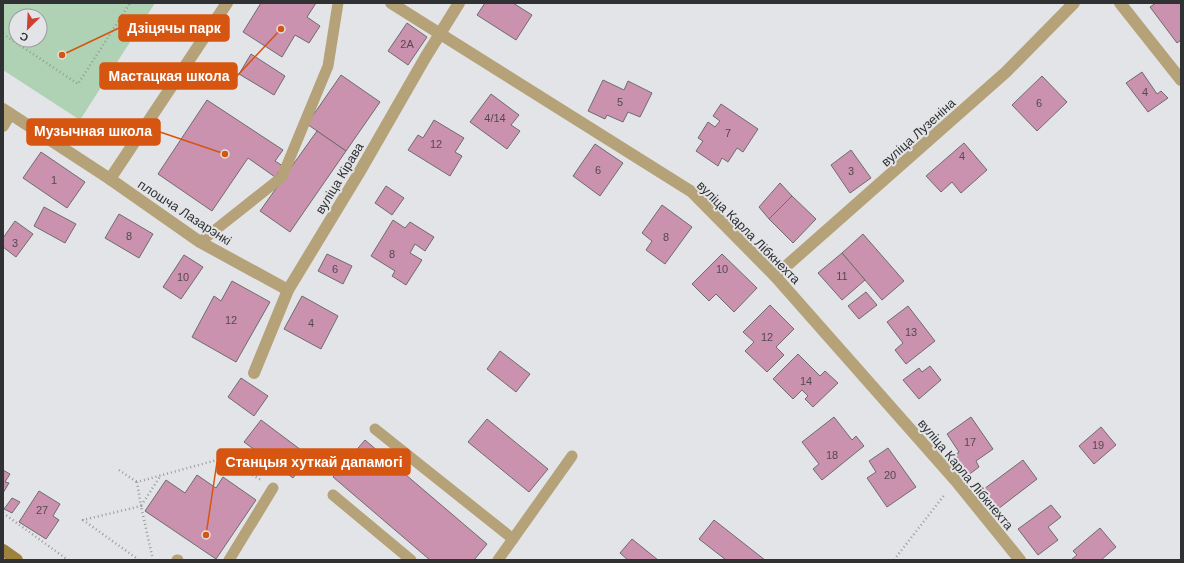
<svg xmlns="http://www.w3.org/2000/svg" width="1184" height="563" font-family="Arial,sans-serif">
  <style>
    .green { fill: #aed2b3; fill-rule: evenodd }
    .building { fill: #ca92ae; stroke: #6e6c6d }
    .lines { fill: none; stroke-linecap: round; stroke-linejoin: round }
    .path { stroke: #999a9c; stroke-width: 2.5; stroke-dasharray: 1 3; stroke-linecap: butt }
    .lane { stroke: #b5a278; stroke-width: 11 }
    .street { stroke: #b5a278; stroke-width: 12 }
    .secondary { stroke: #9e813d; stroke-width: 12 }
    .labels { text-anchor: middle; stroke-width: 4; stroke-linejoin: round; paint-order: stroke }
    .number-label { font-size: 11px; fill: #564951 }
    .street-label { font-size: 13px; fill: #303132; stroke: #e3e4e7 }
    .leader { fill: none; stroke: #d65510; stroke-width: 1.5 }
    .callout-dot { fill: #d65510; stroke: #e3e4e7; stroke-width: 1.5 }
    .callout { fill: #d65510; stroke: #d65510; stroke-width: 1.5 }
    .callout-label { font-size: 14px; text-anchor: middle; font-weight: bold; fill: #fff }
  </style>
  <rect width="100%" height="100%" fill="#e3e4e7"/>
  <!-- green -->
  <path class="green" d="M3,3h152l-75,117 -77,-50zM16,16h24v24h-24z"/>
  <!-- building -->
  <g class="building">
    <path d="M261,3h55l-9,14 13,9 -11,17 -14,-8 -13,22 -39,-25z"/>
    <path d="M485,3h28l19,12 -16,25 -39,-25z"/>
    <path d="M1156,3h25v37l-4,3 -27,-36z"/>
    <path d="M407,23l20,14 -19,28 -20,-14z"/>
    <path d="M251,54l34,22 -11,19 -35,-21z"/>
    <path d="M1142,72l15,22 4,-3 7,7 -20,14 -22,-29z"/>
    <path d="M341,75l39,27 -34,49 -39,-27z"/>
    <path d="M1042,76l25,26 -30,29 -25,-26z"/>
    <path d="M603,80l21,10 4,-9 24,12 -12,24 -12,-5 -5,10 -16,-7 -2,4 -17,-8z"/>
    <path d="M491,94l28,21 -8,10 9,6 -13,18 -37,-27z"/>
    <path d="M207,100l76,50 -8,11 8,5 -8,11 -27,-19 -36,53 -54,-37z"/>
    <path d="M721,104l37,25 -15,23 -6,-4 -9,14 -6,-4 -4,8 -22,-15 7,-10 -5,-3 10,-16 7,5 5,-6 -7,-5z"/>
    <path d="M434,120l30,18 -9,14 7,4 -12,20 -42,-26 10,-15 5,3z"/>
    <path d="M317,131l29,20 -56,81 -30,-21z"/>
    <path d="M964,143l23,27 -26,23 -9,-11 -11,10 -15,-16z"/>
    <path d="M595,144l28,19 -23,33 -27,-20z"/>
    <path d="M851,150l20,28 -21,15 -19,-28z"/>
    <path d="M41,152l44,30 -18,26 -44,-30z"/>
    <path d="M780,183l12,13 -23,23 -10,-12z"/>
    <path d="M386,186l18,12 -12,17 -17,-12z"/>
    <path d="M792,196l24,23 -23,24 -24,-24z"/>
    <path d="M662,205l30,22 -27,37 -19,-14 6,-9 -10,-8z"/>
    <path d="M44,207l32,17 -11,19 -31,-17z"/>
    <path d="M119,214l34,20 -14,24 -34,-20z"/>
    <path d="M393,220l12,8 5,-6 24,15 -9,14 -10,-7 -5,9 12,7 -16,25 -14,-9 3,-5 -24,-15z"/>
    <path d="M15,221l18,13 -17,23 -13,-10v-9z"/>
    <path d="M863,234l41,47 -22,19 -40,-47z"/>
    <path d="M842,253l23,27 -23,20 -24,-27z"/>
    <path d="M327,254l25,12 -9,18 -25,-13z"/>
    <path d="M722,254l35,34 -23,24 -18,-18 -7,7 -17,-17z"/>
    <path d="M184,255l19,12 -22,32 -18,-12z"/>
    <path d="M232,281l38,21 -34,60 -44,-25 22,-41 7,5z"/>
    <path d="M866,292l11,13 -18,14 -11,-13z"/>
    <path d="M302,296l36,20 -17,33 -37,-20z"/>
    <path d="M770,305l24,24 -18,18 8,8 -17,17 -22,-21 9,-9 -11,-10z"/>
    <path d="M908,306l27,35 -29,23 -11,-14 8,-7 -16,-21z"/>
    <path d="M500,351l30,23 -14,18 -29,-23z"/>
    <path d="M798,354l22,22 5,-5 13,12 -25,24 -8,-8 3,-3 -6,-6 -9,9 -20,-20z"/>
    <path d="M930,366l11,14 -22,19 -16,-19 16,-12 3,4z"/>
    <path d="M241,378l27,18 -14,20 -26,-19z"/>
    <path d="M834,417l18,23 4,-4 8,10 -42,34 -9,-11 6,-5 -17,-22z"/>
    <path d="M971,417l22,32 -17,12 3,6 -12,9 -13,-20 5,-4 -12,-18z"/>
    <path d="M487,419l61,50 -19,23 -61,-50z"/>
    <path d="M261,420l48,36 -16,22 -49,-36z"/>
    <path d="M1101,427l15,18 -22,19 -15,-18z"/>
    <path d="M365,440l122,104 -13,16h-44l-97,-83z"/>
    <path d="M888,448l28,39 -29,20 -20,-29 9,-6 -7,-11z"/>
    <path d="M1023,460l14,19 -39,30 -14,-20z"/>
    <path d="M3,470l7,4 -5,8 4,1 -6,10z"/>
    <path d="M197,475l19,13 7,-11 33,23 -40,59 -71,-48 21,-31 19,13z"/>
    <path d="M39,491l21,13 -7,12 6,4 -13,19 -27,-17z"/>
    <path d="M12,498l8,4 -8,11 -8,-4z"/>
    <path d="M1051,505l10,12 -13,10 10,13 -20,15 -20,-26z"/>
    <path d="M714,520l51,40h-39l-27,-21z"/>
    <path d="M1100,528l16,19 -15,13h-30l6,-5 -4,-4z"/>
    <path d="M632,539l26,21h-30l-8,-7z"/>
  </g>
  <g class="lines">
    <!-- path -->
    <g class="path">
      <path d="M3,34l75,50 52,-81"/>
      <path d="M119,470l18,12"/>
      <path d="M3,513l65,47"/>
      <path d="M139,560l-56,-40 58,-14 -4,-24 87,-24 37,22"/>
      <path d="M153,560l-12,-54 20,-31"/>
      <path d="M894,560l51,-66"/>
    </g>
    <!-- lane -->
    <g class="lane">
      <path d="M200,242l82,-65 46,-111 10,-63"/>
      <path d="M375,429l138,110"/>
      <path d="M333,495l78,65"/>
      <path d="M177,560h1"/>
      <path d="M229,560l44,-72"/>
      <path d="M498,560l74,-104"/>
    </g>
    <!-- street -->
    <g class="street">
      <path d="M391,3l301,189 83,84 181,205 64,79"/>
      <path d="M1120,3l61,77"/>
      <path d="M3,109l107,70 90,63 88,48"/>
      <path d="M3,126l7,-12"/>
      <path d="M110,179l117,-176"/>
      <path d="M775,276l231,-204 68,-69"/>
      <path d="M254,373l34,-83 71,-117 66,-115 34,-55"/>
    </g>
    <!-- secondary -->
    <path class="secondary" d="M3,550l14,10"/>
  </g>
  <g class="labels">
    <!-- number labels -->
    <g class="number-label">
      <text x="407" y="48">2А</text>
      <text x="1145" y="96">4</text>
      <text x="620" y="106">5</text>
      <text x="1039" y="107">6</text>
      <text x="495" y="122">4/14</text>
      <text x="728" y="137">7</text>
      <text x="436" y="148">12</text>
      <text x="962" y="160">4</text>
      <text x="598" y="174">6</text>
      <text x="851" y="175">3</text>
      <text x="54" y="184">1</text>
      <text x="129" y="240">8</text>
      <text x="666" y="241">8</text>
      <text x="15" y="247">3</text>
      <text x="392" y="258">8</text>
      <text x="335" y="273">6</text>
      <text x="722" y="273">10</text>
      <text x="842" y="280">11</text>
      <text x="183" y="281">10</text>
      <text x="231" y="324">12</text>
      <text x="311" y="327">4</text>
      <text x="911" y="336">13</text>
      <text x="767" y="341">12</text>
      <text x="806" y="385">14</text>
      <text x="970" y="446">17</text>
      <text x="1098" y="449">19</text>
      <text x="832" y="459">18</text>
      <text x="890" y="479">20</text>
      <text x="42" y="514">27</text>
    </g>
    <!-- street labels -->
    <g class="street-label">
      <text transform="translate(918 132) rotate(-42)" y="5">вуліца Лузеніна</text>
      <text transform="translate(339 178) rotate(-59)" y="5">вуліца Кірава</text>
      <text transform="translate(185 212) rotate(33)" y="5">плошча Лазарэнкі</text>
      <text transform="translate(749 232) rotate(45)" y="5">вуліца Карла Лібкнехта</text>
      <text transform="translate(966 474) rotate(50)" y="5">вуліца Карла Лібкнехта</text>
    </g>
  </g>
  <!-- callouts -->
  <path class="leader" d="M62 55L119 28M281 29L237 76M225 154L160 132M206 535L217 462"/>
  <g class="callout-dot">
    <circle cx="62" cy="55" r="4"/>
    <circle cx="281" cy="29" r="4"/>
    <circle cx="225" cy="154" r="4"/>
    <circle cx="206" cy="535" r="4"/>
  </g>
  <g class="callout">
    <rect x="119" y="15" width="110" height="26" rx="4"/>
    <rect x="100" y="63" width="137" height="26" rx="4"/>
    <rect x="27" y="119" width="133" height="26" rx="4"/>
    <rect x="217" y="449" width="193" height="26" rx="4"/>
  </g>
  <g class="callout-label">
    <text x="174" y="33">Дзіцячы парк</text>
    <text x="169" y="81">Мастацкая школа</text>
    <text x="93" y="136">Музычная школа</text>
    <text x="314" y="467">Станцыя хуткай дапамогі</text>
  </g>
  <!-- border -->
  <rect width="1184" height="563" fill="none" stroke="#303132" stroke-width="8"/>
  <!-- north arrow -->
  <g transform="translate(28 28) rotate(204)"><circle r="19" fill="#e3e4e7" stroke="#9b9c9f"/>
  <path d="M0-3L7 15L0 10L-7 15Z" fill="#ce4132"/>
  <text y="-6" font-size="11" font-weight="bold" text-anchor="middle" fill="#303132">С</text>
  </g>
</svg>
